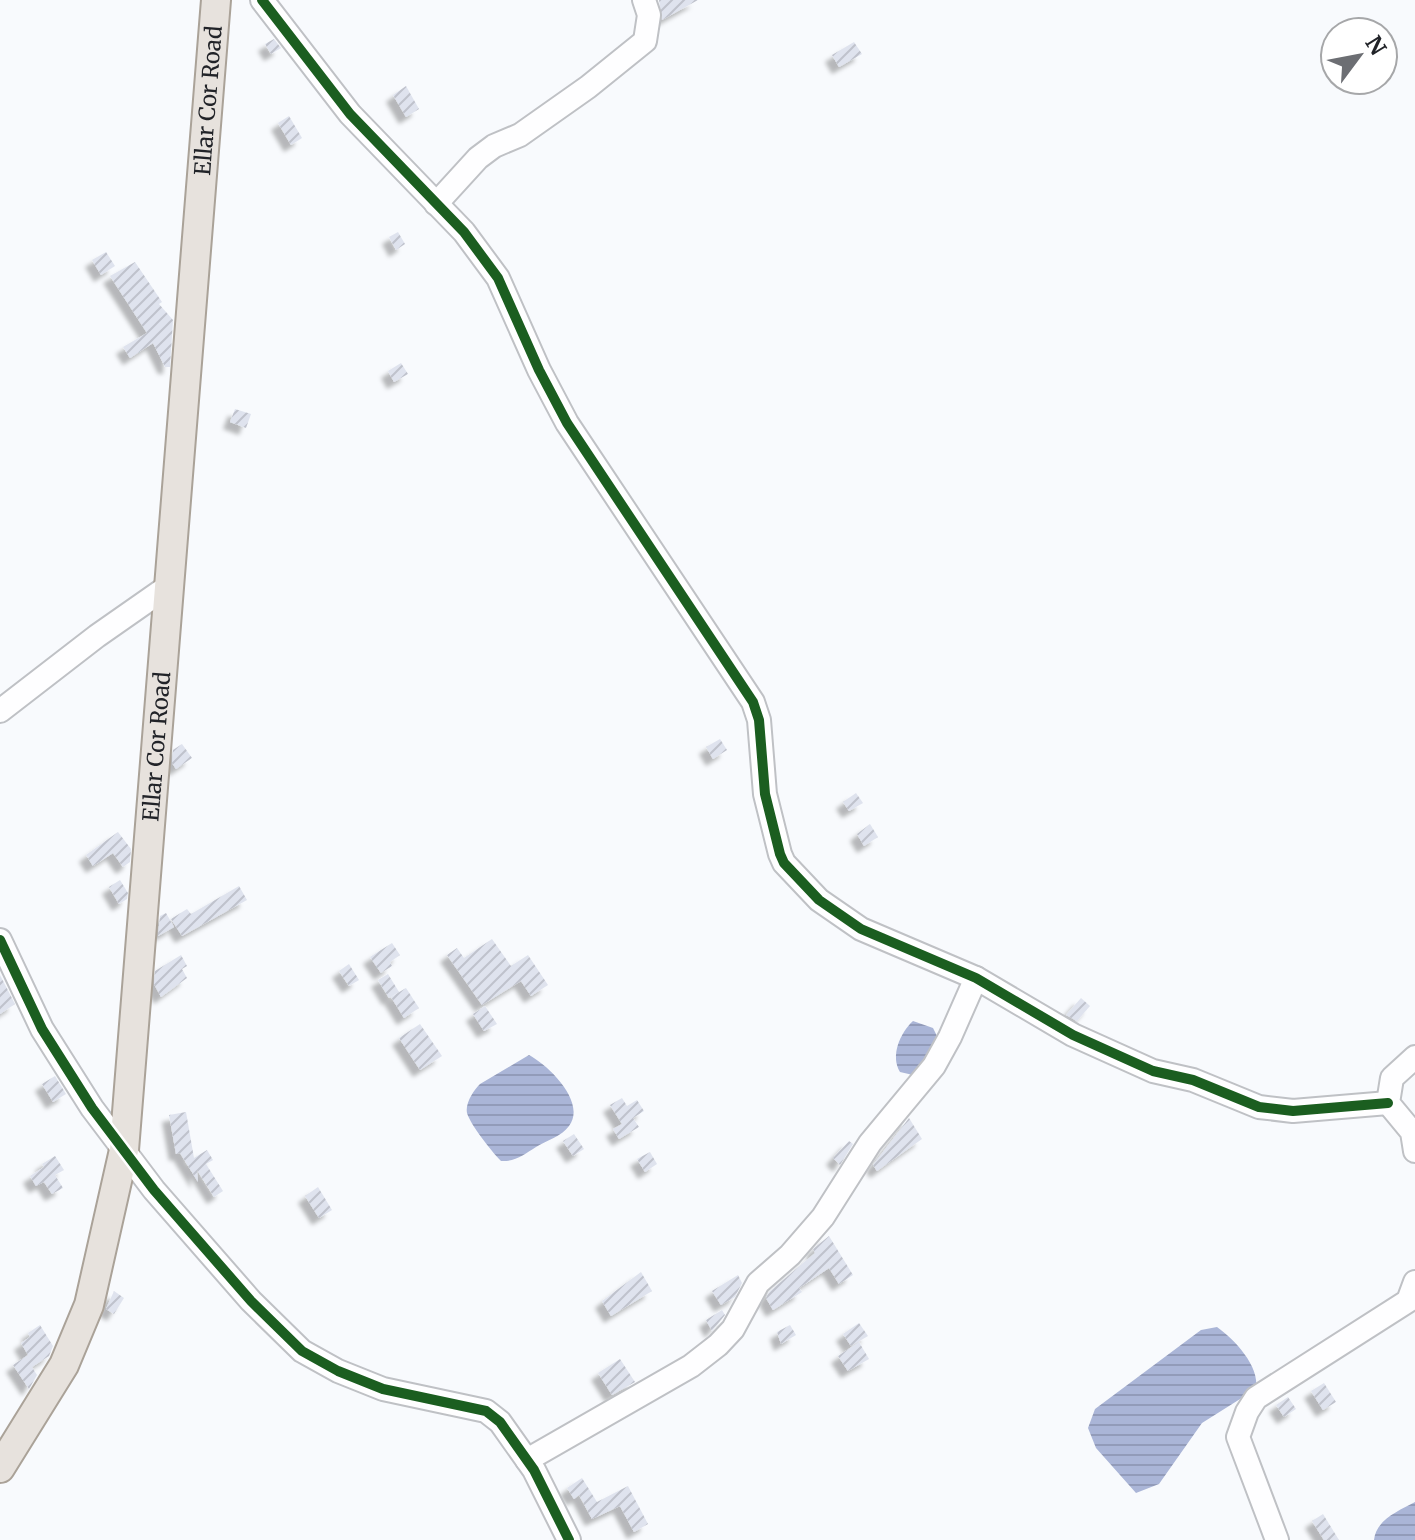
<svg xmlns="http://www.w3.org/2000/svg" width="1415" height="1540" font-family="Merriweather,serif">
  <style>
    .water { fill: url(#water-rules) }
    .building { fill: url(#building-hatch); filter: url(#shadow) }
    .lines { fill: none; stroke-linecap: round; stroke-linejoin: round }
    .minor-casing { stroke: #bfc1c5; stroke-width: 26 }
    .major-casing { stroke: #aaa298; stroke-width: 32 }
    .minor { stroke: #fefeff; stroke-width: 22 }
    .major { stroke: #e7e2dd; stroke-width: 28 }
    .cycleway-casing { stroke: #fff; stroke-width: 15 }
    .cycleway { stroke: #1b5e20; stroke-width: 10 }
    .labels { text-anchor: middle; stroke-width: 6; stroke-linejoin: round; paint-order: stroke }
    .street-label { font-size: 22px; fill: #212328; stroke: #fff }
  </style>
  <defs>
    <pattern id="water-rules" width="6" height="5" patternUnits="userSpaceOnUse" patternTransform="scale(2)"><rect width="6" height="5" fill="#aab5d7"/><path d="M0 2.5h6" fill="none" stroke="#929bb9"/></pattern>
    <pattern id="building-hatch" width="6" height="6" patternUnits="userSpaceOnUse" patternTransform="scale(2)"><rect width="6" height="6" fill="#dfe3ee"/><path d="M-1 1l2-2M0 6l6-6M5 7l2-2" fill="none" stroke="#bfc2cc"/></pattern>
    <filter id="shadow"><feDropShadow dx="-7" dy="7" stdDeviation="2" flood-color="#0004"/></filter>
  </defs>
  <rect width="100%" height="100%" fill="#f8fafd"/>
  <!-- water -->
  <g class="water">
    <path d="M913,1021l20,7 5,10 -17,31 -8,6 -13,-3c-10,-16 0,-39 13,-51z"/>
    <path d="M529,1055c19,10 58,47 40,71 -7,10 -23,15 -33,21 -11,7 -21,15 -35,14 -9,-9 -31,-37 -34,-48 -2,-10 7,-23 13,-29z"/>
    <path d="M1217,1327c17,12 43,39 39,62l-54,34 -43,61 -23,9 -40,-45 -8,-20 7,-19 106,-79z"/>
    <path d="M1415,1502v38h-41c2,-20 24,-29 41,-38z"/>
  </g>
  <!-- building -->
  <g class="building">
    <path d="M659,0h39l-36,20z"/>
    <path d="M274,39l7,9 -10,6 -6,-10z"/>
    <path d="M854,42l8,12 -23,13 -7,-12z"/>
    <path d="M406,86l13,23 -13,8 -13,-22z"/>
    <path d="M289,116l13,22 -11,7 -13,-22z"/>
    <path d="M398,232l7,12 -9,6 -7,-13z"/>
    <path d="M106,252l9,14 -14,9 -9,-15z"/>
    <path d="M135,262l27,40 -3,2 14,16 -3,47h-5l-12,-24 -23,15 -7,-11 24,-14 -37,-57z"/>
    <path d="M401,363l7,11 -14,8 -6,-11z"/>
    <path d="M235,409l16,5 -5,14 -16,-6z"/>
    <path d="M720,739l7,11 -14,9 -7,-12z"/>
    <path d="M182,744l10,14 -16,11 -4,-6 1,-13z"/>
    <path d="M856,793l7,10 -14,8 -6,-9z"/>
    <path d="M870,824l8,13 -14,9 -7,-12z"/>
    <path d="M118,832l13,17 -1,13 -7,5 -10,-14 -20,13 -7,-11z"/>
    <path d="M120,880l8,13 -1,6 -8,5 -10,-17z"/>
    <path d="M239,886l8,14 -65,36 -11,-17 16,-10 4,5z"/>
    <path d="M166,913l8,14 -16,9 2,-20z"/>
    <path d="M492,939l19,27 17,-11 20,30 -17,11 -10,-15 -39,24 -35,-50 10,-7 7,10z"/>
    <path d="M392,943l8,12 -10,7 2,4 -11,7 -11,-16z"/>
    <path d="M181,955l6,11 -5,3 5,9 -26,19 -7,-13 1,-13z"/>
    <path d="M349,964l10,16 -10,6 -10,-15z"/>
    <path d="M388,974l11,18 -10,6 -11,-18z"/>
    <path d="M0,975l15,29 -15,10z"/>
    <path d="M406,988l13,20 -15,10 -13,-21z"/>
    <path d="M1081,998l9,8 -13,15 -11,-6z"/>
    <path d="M485,1006l12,18 -13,7 -11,-17z"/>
    <path d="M420,1024l22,32 -22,14 -21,-32z"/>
    <path d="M55,1076l11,18 -13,8 -11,-18z"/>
    <path d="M622,1098l5,8 10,-6 7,11 -11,7 6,9 -20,12 -6,-10 9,-5 -12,-19z"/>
    <path d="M186,1112l8,46 13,-8 6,10 -7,4 17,27 -9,6 -17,-27 1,12 -18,-29 -4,1 -7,-39z"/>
    <path d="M909,1118l13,21 -45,32 -4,-6z"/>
    <path d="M574,1134l10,15 -11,7 -10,-15z"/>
    <path d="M849,1141l4,3 -13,21 -7,-7z"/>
    <path d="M650,1152l7,12 -12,8 -8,-13z"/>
    <path d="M55,1156l9,14 -9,5 8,13 -11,6 -8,-12 -8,4 -6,-10 14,-9 -2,-3z"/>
    <path d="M318,1187l14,23 -13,8 -14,-22z"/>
    <path d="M829,1236l24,39 -14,9 -10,-16 -30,20 3,4 -29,18 -7,-12 3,-6 46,-39 -2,-4z"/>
    <path d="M641,1272l11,19 -41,25 -9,-15z"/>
    <path d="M738,1275l4,8 -7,14 -14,8 -9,-14z"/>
    <path d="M114,1291l10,7 -10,16 -8,-5z"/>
    <path d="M722,1310l3,5 -13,16 -6,-11z"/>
    <path d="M859,1323l9,13 -17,10 -8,-12z"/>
    <path d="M40,1325l13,21 -4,10 -17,11 5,8 -8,14 -16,-24 15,-10 -7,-12 9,-6 -2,-4z"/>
    <path d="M790,1325l6,10 -15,9 -4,-12z"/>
    <path d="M859,1342l10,17 -21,12 -10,-15z"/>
    <path d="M620,1359l15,23 -23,13 -14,-22z"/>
    <path d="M1324,1383l12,19 -13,8 -12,-19z"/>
    <path d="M1288,1397l8,12 -12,8 -8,-12z"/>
    <path d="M582,1478l15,24 31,-16 20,38 -14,8 -14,-26 -28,13 -13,-24 -5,4 -7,-11z"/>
    <path d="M1323,1514l16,26h-15l-12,-19z"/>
  </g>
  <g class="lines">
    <defs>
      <g id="minor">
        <path d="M262,0l88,114 114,118 34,46 41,92 28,53 186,279 6,18 6,74 15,60 4,9 35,37 42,29 115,49 97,57 80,36 40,9 66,27 34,4 95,-8"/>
        <path d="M436,204l42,-46 16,-12 26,-11 68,-48 57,-46 4,-26 -5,-15"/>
        <path d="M0,711l97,-75 73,-51"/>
        <path d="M0,940l42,89 50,79 62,82 97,111 51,50 36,20 45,18 103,22 14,11 34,48 35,70"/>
        <path d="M1415,1057l-23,21 -4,25 24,29 3,19"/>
        <path d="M527,1460l164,-94 27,-21 15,-16 25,-46 32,-28 33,-38 47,-74 64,-77 16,-29 26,-59"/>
        <path d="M1277,1540l-39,-103 9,-25 9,-14 152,-97 7,-19"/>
      </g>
      <g id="major">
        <path id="s1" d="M0,1468l64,-103 25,-60 35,-155 92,-1150"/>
      </g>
    </defs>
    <!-- minor casing -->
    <use href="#minor" class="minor-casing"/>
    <!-- major casing -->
    <use href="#major" class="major-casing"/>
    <!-- minor -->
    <use href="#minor" class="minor"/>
    <!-- major -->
    <use href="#major" class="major"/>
    <defs>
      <g id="cycleway">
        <path d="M262,0l88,114 114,118 34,46 41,92 28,53 186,279 6,18 6,74 15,60 4,9 35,37 42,29 115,49 97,57 80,36 40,9 66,27 34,4 95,-8"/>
        <path d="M0,940l42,89 50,79 62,82 97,111 51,50 36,20 45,18 103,22 14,11 34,48 35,70"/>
      </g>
    </defs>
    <!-- cycleway casing -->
    <use href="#cycleway" class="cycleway-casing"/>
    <!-- cycleway -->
    <use href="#cycleway" class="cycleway"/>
  </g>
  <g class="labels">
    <!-- street labels -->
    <g class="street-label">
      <text dy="8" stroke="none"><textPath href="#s1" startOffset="1398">Ellar Cor Road</textPath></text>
      <text dy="8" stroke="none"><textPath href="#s1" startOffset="750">Ellar Cor Road</textPath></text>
    </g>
  </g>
  <!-- north arrow -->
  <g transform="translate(1359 56) rotate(58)"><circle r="38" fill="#ffffff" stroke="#a6a7a9" stroke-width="2"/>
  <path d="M0-6L14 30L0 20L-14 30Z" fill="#6c6e73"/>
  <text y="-12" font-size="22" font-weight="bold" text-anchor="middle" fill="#212328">N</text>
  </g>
</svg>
